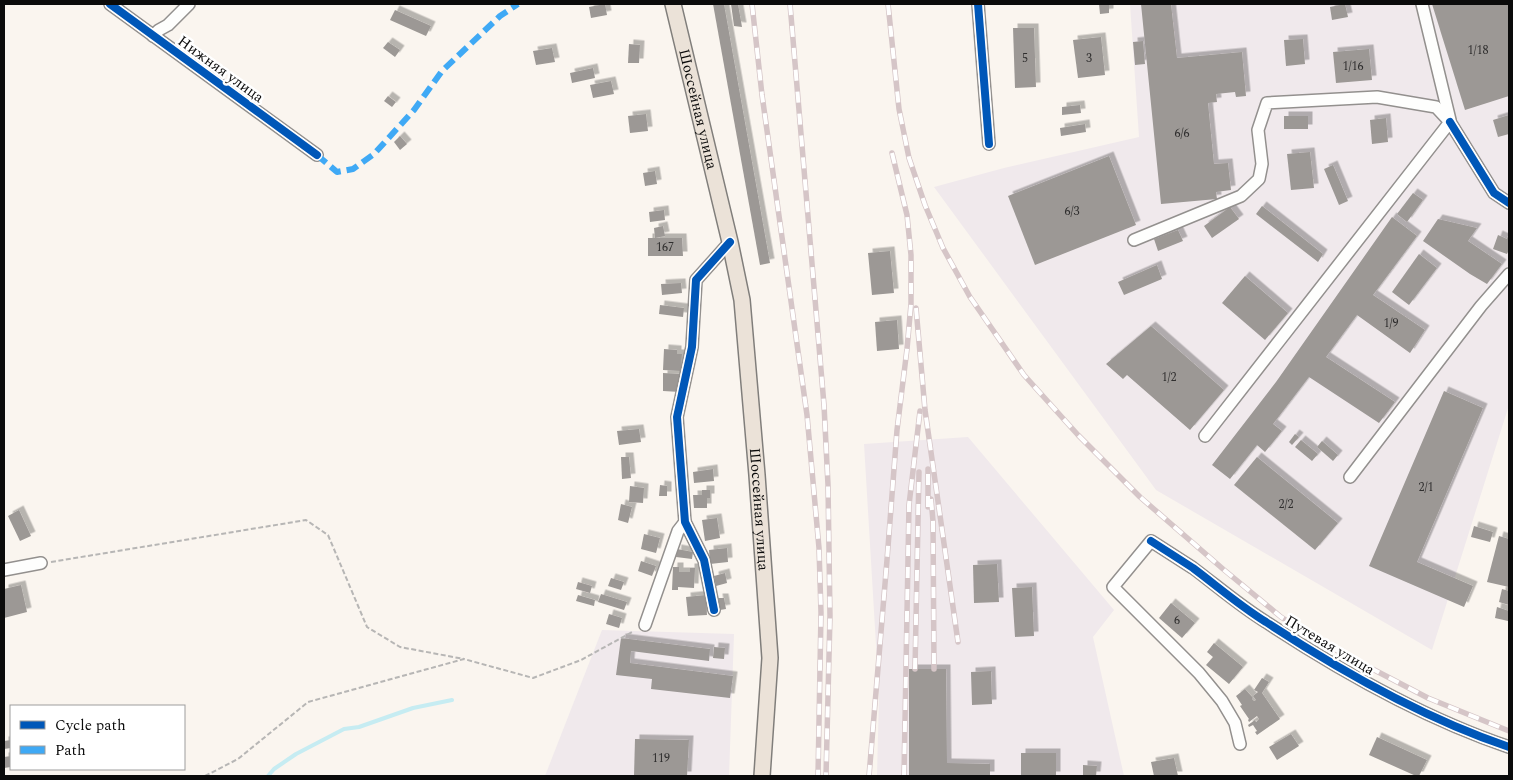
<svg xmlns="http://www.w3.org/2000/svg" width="1513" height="780" font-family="Spectral,serif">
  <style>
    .industrial { fill: #f0e9ec }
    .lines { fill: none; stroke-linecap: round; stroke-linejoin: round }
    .stream { stroke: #c6ecf2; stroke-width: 4 }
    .building { fill: #9c9895; filter: url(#shadow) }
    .minor-casing { stroke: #93908e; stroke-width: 14 }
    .major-casing { stroke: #807e7b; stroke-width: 18 }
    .path { stroke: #b7b6b5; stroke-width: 2; stroke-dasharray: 5 2.5; stroke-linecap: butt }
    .minor { stroke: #fefefd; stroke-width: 11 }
    .major { stroke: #ebe2d8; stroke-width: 15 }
    .rail-casing { stroke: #d5c5c7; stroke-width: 5.5 }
    .rail { stroke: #fff; stroke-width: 4; stroke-dasharray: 11; stroke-linecap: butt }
    .quiet { stroke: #3fa9f5; stroke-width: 6; stroke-dasharray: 12 6; stroke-linecap: butt }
    .cycleway-casing { stroke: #fff; stroke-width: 11 }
    .cycleway { stroke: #0057b8; stroke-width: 8 }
    .labels { text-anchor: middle; stroke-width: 5; stroke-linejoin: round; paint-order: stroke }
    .number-label { font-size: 12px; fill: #2f2e2e }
    .street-label { font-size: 15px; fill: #0b0b0b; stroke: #fff }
  </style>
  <defs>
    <filter id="shadow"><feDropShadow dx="4.5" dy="-4.5" stdDeviation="0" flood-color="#0004"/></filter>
  </defs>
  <rect width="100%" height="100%" fill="#faf5ef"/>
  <!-- industrial -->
  <g class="industrial">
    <path d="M1130,4h379v401l-77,245 -276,-160 -222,-303 70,-19 135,-31z"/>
    <path d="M968,437l146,173 -21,27 31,139h-247l2,-81 -15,-251z"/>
    <path d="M602,630l132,4 -5,142h-184z"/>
  </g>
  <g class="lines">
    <!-- stream -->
    <path class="stream" d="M268,776l6,-7 22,-15 48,-25 15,-2 54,-19 39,-8"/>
  </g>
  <!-- building -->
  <g class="building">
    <path d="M605,4l2,11 -16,3 -2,-11z"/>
    <path d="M713,4h11l46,259 -10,2z"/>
    <path d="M731,4h7l4,23 -8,-1z"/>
    <path d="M1099,4h10v9l-9,1z"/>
    <path d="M1141,4h30l6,54 65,-6 4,44 -10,1 -1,-5 -19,2 1,8 -9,1 6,61 14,-1 3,27 -15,2 1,7 -56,5z"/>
    <path d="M1345,4l3,13 -16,3 -2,-13z"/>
    <path d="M1432,4h77v92l-44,14z"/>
    <path d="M395,10l36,16 -5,10 -36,-16z"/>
    <path d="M1013,28h21l2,59 -21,1z"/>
    <path d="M1101,37l4,38 -27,3 -5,-38z"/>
    <path d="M1303,39l2,25 -19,2 -2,-26z"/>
    <path d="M1143,41l2,23 -10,1 -2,-23z"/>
    <path d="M388,42l12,8 -5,7 -12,-9z"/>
    <path d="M629,44l11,1 -1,18h-11z"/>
    <path d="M552,48l3,14 -19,3 -3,-14z"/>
    <path d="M1369,49l3,31 -36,3 -3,-31z"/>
    <path d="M593,68l2,10 -23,5 -2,-10z"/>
    <path d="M611,81l3,13 -21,4 -3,-13z"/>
    <path d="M388,96l8,6 -4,5 -8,-6z"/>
    <path d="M1080,105l1,8 -19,2v-8z"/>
    <path d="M646,114l2,17 -18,2 -2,-17z"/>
    <path d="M1509,115v19l-11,3 -5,-17z"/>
    <rect x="1284" y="116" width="24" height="13"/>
    <path d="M1386,118l2,24 -16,2 -2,-24z"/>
    <path d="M1085,124l1,8 -25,4 -1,-8z"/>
    <path d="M400,136l7,8 -7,6 -6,-8z"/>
    <path d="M1310,152l4,36 -23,2 -4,-36z"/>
    <path d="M1109,156l27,69 -101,40 -27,-69z"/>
    <path d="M1333,165l15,36 -9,4 -15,-36z"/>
    <path d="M655,171l2,13 -12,2 -2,-13z"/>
    <path d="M1413,193l10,7 -16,22 -10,-8z"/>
    <path d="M1262,206l61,48 -5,8 -62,-48z"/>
    <path d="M1230,207l9,12 -27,19 -8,-12z"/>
    <path d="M664,210l1,10 -15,2 -1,-10z"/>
    <path d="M1392,217l25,19 -44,59 52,35 -15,23 -53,-38 -31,42 69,45 -16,21 -70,-46 -36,47 9,7 -17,21 -8,-7 -27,34 -18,-14 64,-83z"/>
    <path d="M1438,219l39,9 -9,13 34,23 -15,20 -17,-10 -47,-33z"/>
    <path d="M663,226l2,10 -10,2 -1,-10z"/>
    <path d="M1178,230l5,11 -25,10 -4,-12z"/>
    <path d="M1498,235l9,4 1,-3 1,1v16l-1,-1 -1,2 -14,-5z"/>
    <path d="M648,238h34l1,18h-35z"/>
    <path d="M890,251l4,42 -22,2 -4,-42z"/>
    <path d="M1419,254l18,14 -28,37 -17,-13z"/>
    <path d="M1157,265l5,14 -38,16 -6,-13z"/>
    <path d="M1245,276l43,37 -23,27 -43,-37z"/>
    <path d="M681,283l1,10 -20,2 -1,-11z"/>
    <path d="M660,305l24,3 -1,9 -24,-3z"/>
    <path d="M897,320l2,29 -22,2 -2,-29z"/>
    <path d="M1151,326l73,64 -34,40 -63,-55 -4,4 -17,-15z"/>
    <path d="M664,349l13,1v4h5l-1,17 -18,-1z"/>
    <path d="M663,373l18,1 -1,18 -17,-1z"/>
    <path d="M1444,391l39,17 -66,154 56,24 -9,21 -95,-41z"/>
    <path d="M639,429l2,13 -22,3 -2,-14z"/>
    <path d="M1295,434l4,3 -7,8 -3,-3z"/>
    <path d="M1301,440l17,14 -6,7 -17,-14z"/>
    <path d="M1322,441l16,14 -5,6 -16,-14z"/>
    <path d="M621,457h8l2,21 -9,1z"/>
    <path d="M1257,457l81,66 -23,27 -81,-65z"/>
    <path d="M713,469l1,12 -20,2 -1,-11z"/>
    <path d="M660,485l7,1v10h-8z"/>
    <path d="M630,486l14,2 -1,15 -14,-1z"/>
    <path d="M702,490h8v8h-3v10h-13l-1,-13h9z"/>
    <path d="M621,504l11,3 -4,16 -10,-3z"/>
    <path d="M19,510l12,26 -11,5 -12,-25z"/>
    <path d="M717,518l3,20 -15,3 -3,-21z"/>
    <path d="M1474,526l19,6 -3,10 -19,-5z"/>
    <path d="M644,534l16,4 -4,15 -15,-4z"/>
    <path d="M1499,536l10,3v48l-22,-5z"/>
    <path d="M727,548l1,14 -18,2 -1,-14z"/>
    <path d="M677,549l16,3 -1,7 -16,-2z"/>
    <path d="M641,561l15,5 -4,10 -14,-5z"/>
    <path d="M997,564l2,38 -25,1 -1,-38z"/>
    <path d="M673,567h6v5h11v-4h5l-1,20 -16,-1v3h-6z"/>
    <path d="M725,573l2,10 -11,3 -2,-10z"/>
    <path d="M611,578l13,4 -3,8 -13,-4z"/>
    <path d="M578,582l14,4 -2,7 -14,-4z"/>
    <path d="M21,585l6,27 -23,6v-29z"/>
    <path d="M1032,587l2,49 -19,1 -3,-49z"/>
    <path d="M1502,589l7,2v14l-10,-3z"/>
    <path d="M601,594l26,8 -3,8 -26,-8z"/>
    <path d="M578,595l17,5 -1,6 -18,-5z"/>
    <path d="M706,595l1,20 -19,1 -2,-19z"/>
    <path d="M718,598h6l2,11 -6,1z"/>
    <path d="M1171,603l24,20 -13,15 -23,-20z"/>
    <path d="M1497,607l12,4 -1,10 -13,-3z"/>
    <path d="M609,614l13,4 -3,10 -13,-4z"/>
    <path d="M621,638l89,11 -1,12 -78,-10 -1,12 103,13 -3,22 -79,-9 1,-10 -36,-4z"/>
    <path d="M1214,643l29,24 -14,17 -23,-19 7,-8 -6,-5z"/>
    <path d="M714,647l11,1 -1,11 -11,-1z"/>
    <path d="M909,669h37l1,94 43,1v12h-81z"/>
    <path d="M991,671l1,33 -20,1 -1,-33z"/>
    <path d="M1262,678l7,4 -7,11 18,26 -23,16 -2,-3 2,-1 -4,-6 -4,2 -1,-2 7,-5 1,2 3,-3 -2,-3 -8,6 -1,-2 1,-1 -9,-13 2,-1 -6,-9 9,-7 8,9 -1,1 2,2 2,-1 -3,-4 5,-4 -4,-2z"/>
    <path d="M1291,734l8,12 -22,14 -8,-13z"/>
    <path d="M1377,737l50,23 -8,16h-3l-47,-21z"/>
    <path d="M635,739l54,1 -2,36h-53z"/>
    <path d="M11,740v8l-7,1v-8z"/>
    <rect x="1021" y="753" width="35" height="23"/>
    <path d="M11,756v11l-7,1v-11z"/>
    <path d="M1174,758l4,18h-24l-3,-14z"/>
    <path d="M1083,765l14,1 -1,10h-13z"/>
  </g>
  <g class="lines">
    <defs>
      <g id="minor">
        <path d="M110,4l207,151"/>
        <path d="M978,4l11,140"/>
        <path d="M1422,4l28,116"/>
        <path d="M153,36l6,-6 9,-5 21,-21"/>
        <path d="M1134,240l107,-44 18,-17 3,-15 -4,-34 9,-27 110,-6 59,10 14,15 44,71 15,10"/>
        <path d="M1205,436l245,-314"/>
        <path d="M1350,477l131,-171 28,-32"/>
        <path d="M4,570l37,-7"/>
        <path d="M714,610l-10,-50 -19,-38 -8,-105 15,-70 4,-67 34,-38"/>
        <path d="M645,625l33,-94 7,-9"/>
        <path d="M1240,744l-5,-21 -13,-22 -23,-28 -86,-86 38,-46c14,9 28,18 42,27 24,18 47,38 73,54 76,50 157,96 243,125"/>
      </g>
      <g id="major">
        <path id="s1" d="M673,4l57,238 12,58 15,175 13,183 -8,118"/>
      </g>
    </defs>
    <!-- minor casing -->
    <use href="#minor" class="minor-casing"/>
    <!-- major casing -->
    <use href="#major" class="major-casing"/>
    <!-- path -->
    <g class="path">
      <path d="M51,562l255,-42 22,15 39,92 33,20 64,12"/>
      <path d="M205,776l33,-17 70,-57 156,-43 69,19 48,-18 53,-29"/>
    </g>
    <!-- minor -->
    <use href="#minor" class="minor"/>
    <!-- major -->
    <use href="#major" class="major"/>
    <defs>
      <g id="rail">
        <path d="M752,4l10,91 45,320 12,133 2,65 -3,163"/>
        <path d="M790,4l34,401 4,80 2,131 -4,160"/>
        <path d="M888,4l11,105 10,49 16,47 18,43 27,49 54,78 54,60 62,62 83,72 58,48 36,23 111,58 81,33"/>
        <path d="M916,308l9,102 33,232"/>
        <path d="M931,499l2,22 1,148"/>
        <path d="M928,507v-38"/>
        <path d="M915,669l4,-197"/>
        <path d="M869,776l18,-216 10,-130 10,-81 4,-45v-49l-4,-40 -15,-62"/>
        <path d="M904,776l5,-271 11,-94"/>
      </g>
    </defs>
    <!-- rail casing -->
    <use href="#rail" class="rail-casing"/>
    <!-- rail -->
    <use href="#rail" class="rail"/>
    <!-- quiet -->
    <path class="quiet" d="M317,155l20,17 16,-3 21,-15 40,-44 28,-39 58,-55 18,-12"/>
    <defs>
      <g id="cycleway">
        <path d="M110,4l207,151"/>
        <path d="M978,4l11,140"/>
        <path d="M1450,122l44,71 15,10"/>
        <path d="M1151,541c14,9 28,18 42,27 24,18 47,38 73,54 76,50 157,96 243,125"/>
        <path d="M714,610l-10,-50 -19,-38 -8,-105 15,-70 4,-67 34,-38"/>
      </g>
    </defs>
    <!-- cycleway casing -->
    <use href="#cycleway" class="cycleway-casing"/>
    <!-- cycleway -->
    <use href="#cycleway" class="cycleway"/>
  </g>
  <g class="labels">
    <!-- number labels -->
    <g class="number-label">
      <text x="1478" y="54">1/18</text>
      <text x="1025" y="62">5</text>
      <text x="1089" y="62">3</text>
      <text x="1353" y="70">1/16</text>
      <text x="1182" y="137">6/6</text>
      <text x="1072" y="215">6/3</text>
      <text x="665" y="251">167</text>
      <text x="1391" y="327">1/9</text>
      <text x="1169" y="381">1/2</text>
      <text x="1426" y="491">2/1</text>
      <text x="1286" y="508">2/2</text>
      <text x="1177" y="624">6</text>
      <text x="661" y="762">119</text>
    </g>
    <!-- street labels -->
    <g class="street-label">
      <text transform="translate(221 69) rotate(36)" y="5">Нижняя улица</text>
      <text dy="5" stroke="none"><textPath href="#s1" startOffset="108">Шоссейная улица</textPath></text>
      <text dy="5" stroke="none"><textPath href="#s1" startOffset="514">Шоссейная улица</textPath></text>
      <text transform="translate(1330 645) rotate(31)" y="5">Путевая улица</text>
    </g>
  </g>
  <!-- border -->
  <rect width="1513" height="780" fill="none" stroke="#0b0b0b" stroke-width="10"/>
  <!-- legend -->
  <rect x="10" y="705" width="175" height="65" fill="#ffffff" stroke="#9d9d9d"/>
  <rect x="20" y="721" width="25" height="8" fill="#0057b8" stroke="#9d9d9d"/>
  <text x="55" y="730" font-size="15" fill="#0b0b0b">Cycle path</text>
  <rect x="20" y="746" width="25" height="8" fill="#3fa9f5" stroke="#9d9d9d"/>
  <text x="55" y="755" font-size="15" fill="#0b0b0b">Path</text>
</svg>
